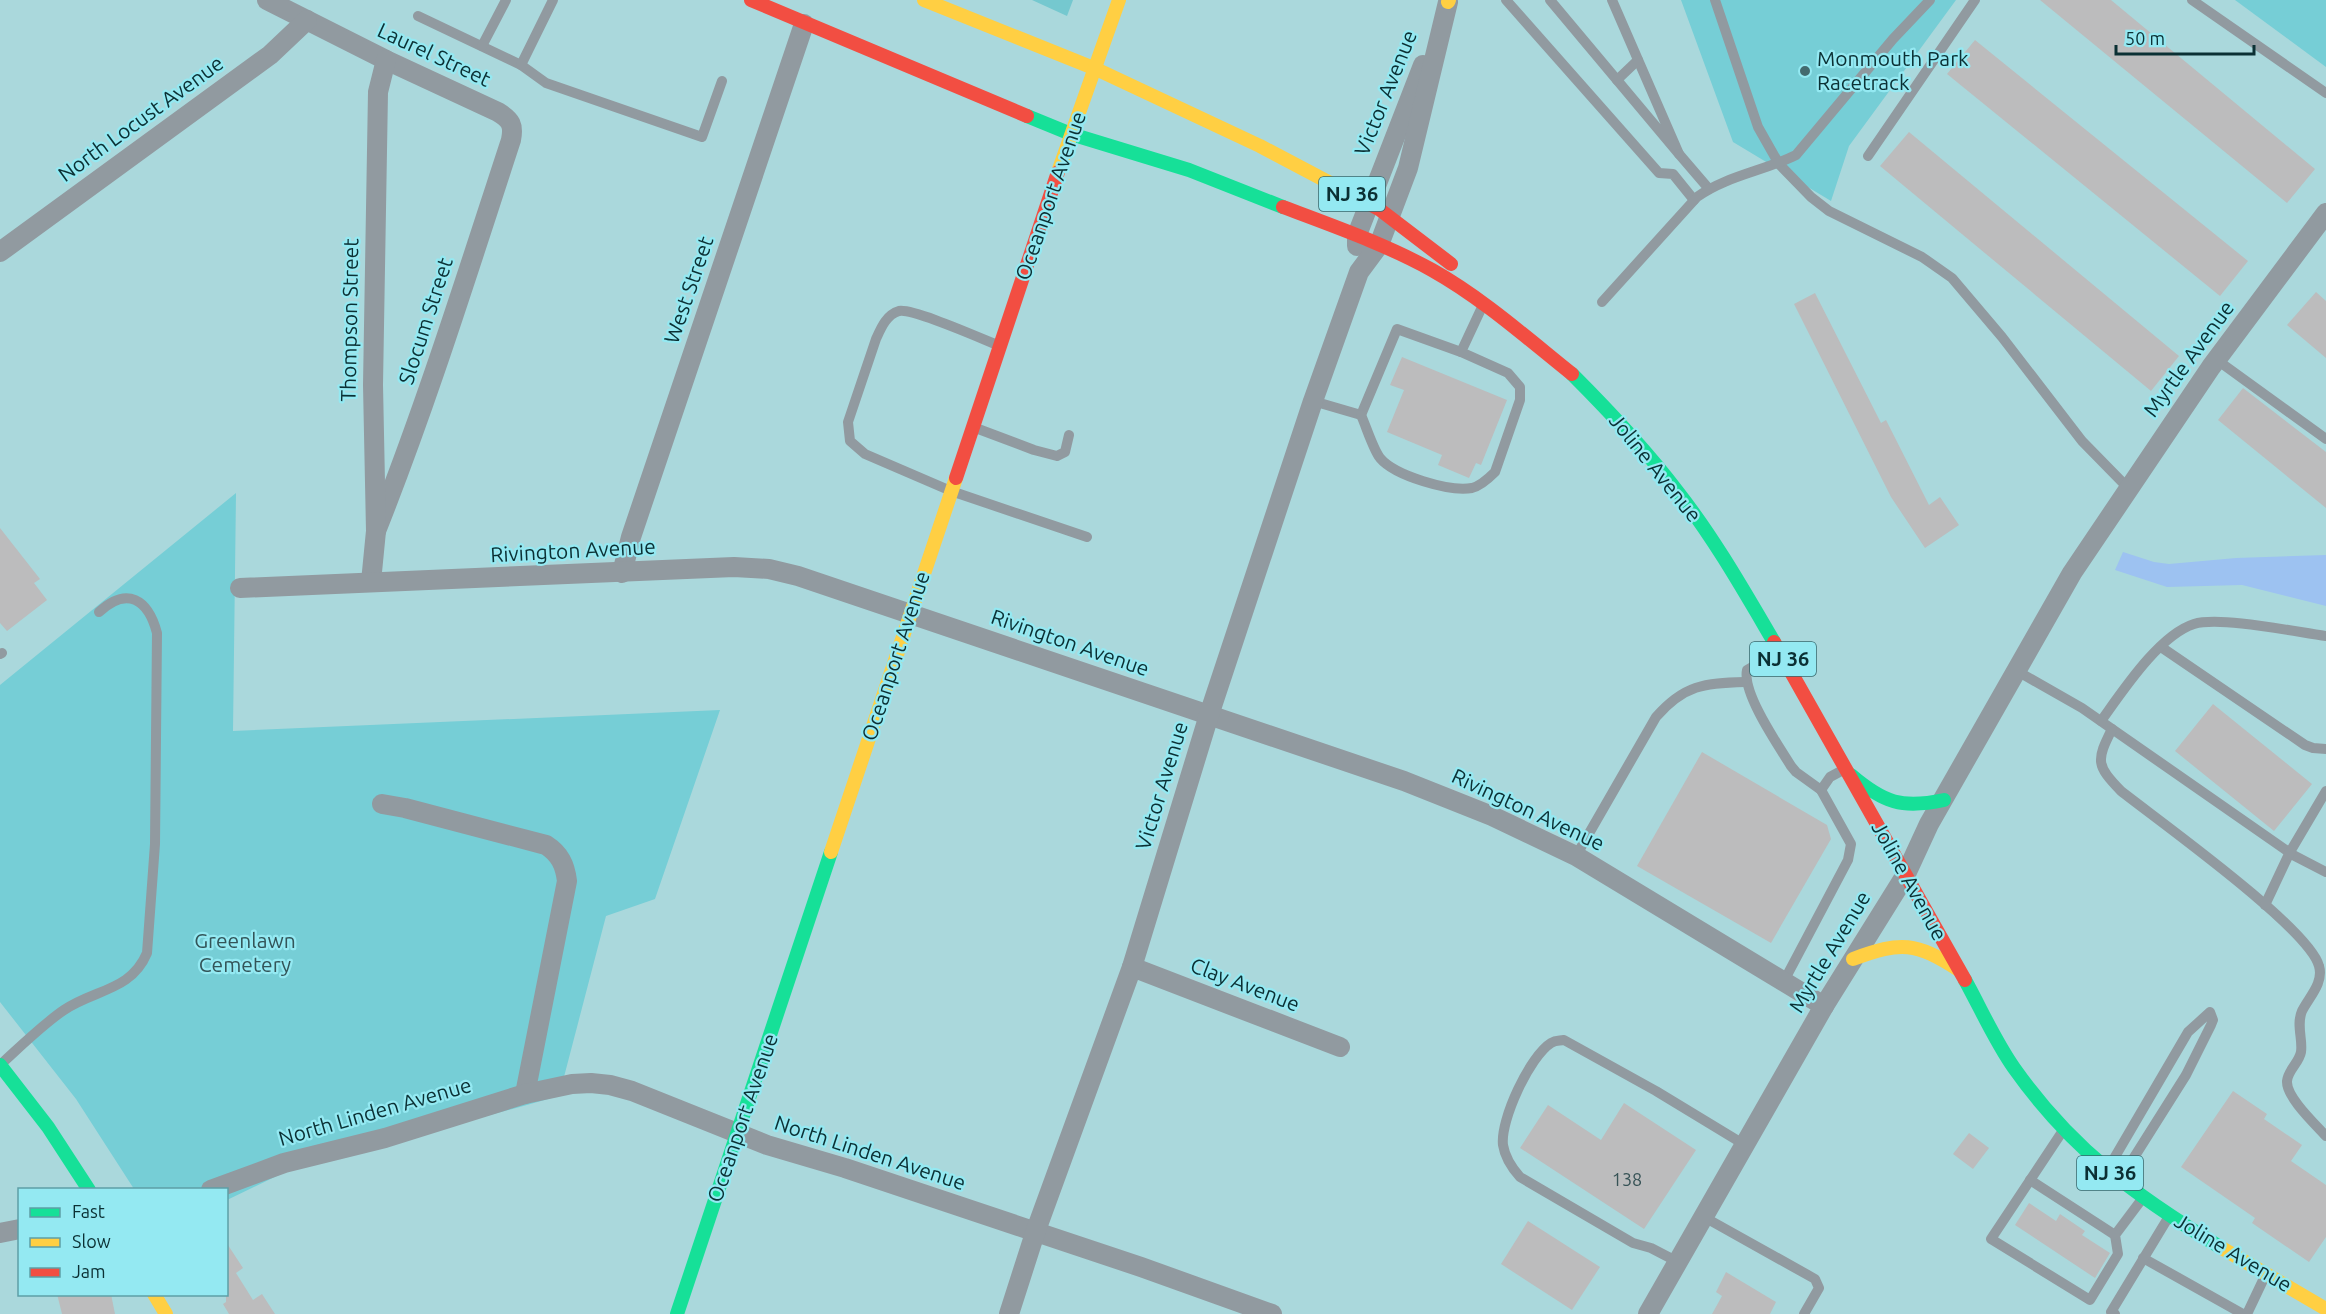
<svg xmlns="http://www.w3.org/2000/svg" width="2326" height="1314" font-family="Ubuntu,sans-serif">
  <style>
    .green { fill: #76ced6 }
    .forest { fill: #75c8cf }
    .water { fill: #9dc2f1 }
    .building { fill: #bcbcbd }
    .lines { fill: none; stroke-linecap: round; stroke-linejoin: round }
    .lane { stroke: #919aa0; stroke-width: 10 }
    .street { stroke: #919aa0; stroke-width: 20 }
    .fast { stroke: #16e098; stroke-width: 14 }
    .slow { stroke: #ffcf43; stroke-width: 14 }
    .jam { stroke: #f24e42; stroke-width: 14 }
    .poi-dot { fill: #436b6f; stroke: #94e9f2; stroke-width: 2 }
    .labels { text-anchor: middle; stroke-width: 4.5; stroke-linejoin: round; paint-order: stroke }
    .number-label { font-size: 18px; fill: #375356 }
    .shield { fill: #94e9f2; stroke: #34686d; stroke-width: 1.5 }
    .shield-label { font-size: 20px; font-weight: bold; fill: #0b3034 }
    .street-label { font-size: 21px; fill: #0b3034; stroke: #94e9f2 }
    .poi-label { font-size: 21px; fill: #0b3034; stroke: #94e9f2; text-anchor: start }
    .park-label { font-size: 21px; fill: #335458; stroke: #94e9f2 }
  </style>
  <rect width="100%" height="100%" fill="#aad8dc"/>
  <!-- green -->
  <g class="green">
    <path d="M1681,0h275l-107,146 -18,55 -98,-59z"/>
    <path d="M2235,0h91v67z"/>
    <path d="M236,493l-3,238 487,-21 -65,189 -49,17 -47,180 -274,76 -58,28 -1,-10 -92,-1 -58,-90 -76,-97v-317z"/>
  </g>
  <!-- forest -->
  <path class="forest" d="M1032,0h41l-6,16z"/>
  <!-- water -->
  <path class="water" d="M2123,552l31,10 15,2 67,-6 90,-3v51l-84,-21 -75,2 -52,-17z"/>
  <!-- building -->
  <g class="building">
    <path d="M2040,0h71l204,169 -28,34z"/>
    <path d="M1975,40l273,221 -28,35 -273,-222z"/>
    <path d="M1909,132l270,224 -28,35 -271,-225z"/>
    <path d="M2316,292l10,9v57l-39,-33z"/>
    <path d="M1815,293l66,130 5,-3 43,85 11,-8 19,28 -34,23 -34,-51 -97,-193z"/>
    <path d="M1402,357l105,43 -26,65 -5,-2 -7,15 -31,-13 4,-10 -55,-23 17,-42 -14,-5z"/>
    <path d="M2243,388l83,64v56l-108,-88z"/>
    <path d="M0,528l40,51 -6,4 13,17 -40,31 -7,-8z"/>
    <path d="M2213,704l99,80 -38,47 -99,-80z"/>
    <path d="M1702,752l125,73 4,14 -60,104 -134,-77z"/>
    <path d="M2233,1091l34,23 -3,5 38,26 -11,16 35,24v52l-17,25 -57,-39 3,-5 -74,-51z"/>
    <path d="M1624,1103l72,47 -52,79 -124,-81 28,-43 53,35z"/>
    <path d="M1969,1133l20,15 -16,21 -20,-15z"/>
    <path d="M2029,1203l27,18 4,-7 25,17 -3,4 28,18 -15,25 -80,-53z"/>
    <path d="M1528,1221l72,46 -28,43 -71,-46z"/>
    <path d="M226,1242l17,26 -7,5 17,27 9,-6 13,20h-46l-6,-10 3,-2z"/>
    <path d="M1726,1272l50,30 -6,12h-58l10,-18 -6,-4z"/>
    <path d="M57,1294h54l4,20h-53z"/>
  </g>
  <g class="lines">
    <!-- lane -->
    <g class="lane">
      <path d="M1506,0l153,173 14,1 21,26"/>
      <path d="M1550,0l129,154 -67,-154"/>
      <path d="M1715,0l43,127 21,37 32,33 18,14 93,46 30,21 50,59 80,104 46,47"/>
      <path d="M2192,0l134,93"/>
      <path d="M418,16l103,49 25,18 156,54 20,-56"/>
      <path d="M482,46l24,-46"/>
      <path d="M521,65l32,-65"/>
      <path d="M1617,80l21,-20"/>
      <path d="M1679,154l30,35"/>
      <path d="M1868,156l107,-156"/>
      <path d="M1602,302l95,-105c29,-21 67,-26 99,-42l97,-116 37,-39"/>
      <path d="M1000,346c-18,-7 -87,-38 -101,-35 -13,4 -18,17 -23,28l-28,83 2,19 15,13 86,37 136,46"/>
      <path d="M2217,360l109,79"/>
      <path d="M1313,401l48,14 36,-86 64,23"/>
      <path d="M1361,415c5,11 12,34 19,43 15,18 70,34 92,30 8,-2 17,-10 23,-16l25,-72v-13l-12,-14 -47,-21 21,-45"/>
      <path d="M973,427l61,23 23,6 8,-4 4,-17"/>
      <path d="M2161,647l144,98 8,3 13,1"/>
      <path d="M1776,653l-29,17c-5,23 31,75 44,96l5,6 25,18"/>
      <path d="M0,654l2,-1"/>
      <path d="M2017,671l65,37 211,147 33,17"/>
      <path d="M2101,721c21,-29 58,-86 93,-97 26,-8 102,8 132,12"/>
      <path d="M2112,729c-16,32 -16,36 9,62 38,30 188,137 198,175 5,17 -10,31 -17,45 -6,14 1,28 -1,41 -2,11 -13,18 -14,29 -1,16 28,43 39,55"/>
      <path d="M1576,856l80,-139c28,-32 48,-34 89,-35"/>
      <path d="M2265,905l25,-53 36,-61"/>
      <path d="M1784,981l64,-121 3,-16 -30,-54 9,-13 13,-7"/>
      <path d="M0,1065c21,-19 42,-40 64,-55 31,-21 67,-19 83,-57l8,-109 2,-211c-9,-34 -30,-47 -58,-21"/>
      <path d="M2062,1132l-71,107 99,61 28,-46 -3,-19 27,-36"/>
      <path d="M2109,1167l79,-135 22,-20 3,8 -2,5 -25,50 -65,103"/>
      <path d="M2030,1180l85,55"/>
      <path d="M1704,1217l111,62 4,9 -15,26"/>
      <path d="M2143,1258l100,56"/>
      <path d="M1678,1262l-27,-14 -18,-5 -113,-66c-8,-9 -15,-19 -17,-32 -3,-25 27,-89 48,-102 5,-3 8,-2 13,-3l92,51 89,54"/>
      <path d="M2115,1314l-4,-2 57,-94"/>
      <path d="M2247,1314l18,-38"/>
    </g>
    <!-- street -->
    <g class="street">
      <path d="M267,0l119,60 112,52c13,8 16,13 13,28 -43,131 -84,263 -135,391"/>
      <path d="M1357,246v-11l66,-170"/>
      <path d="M0,252l270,-197 37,-35"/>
      <path d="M622,573l9,-36 173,-513"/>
      <path d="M371,582l5,-51 -3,-146 5,-293 8,-32"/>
      <path d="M240,588l494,-21 35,2 29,7 606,205 88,35 84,40 248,150"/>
      <path d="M382,804l23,4 141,37c14,9 19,20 21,36l-42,213"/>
      <path d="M1132,967l208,80"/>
      <path d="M211,1190l73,-27 101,-25 140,-44 47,-10 19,-1 19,2 22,6 135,54 78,23 296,99 131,47"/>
      <path d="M0,1233l20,-4"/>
      <path d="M1009,1314l26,-81 97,-266 77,-252 104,-314 46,-129 20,-27 29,-77 40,-166"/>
      <path d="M1648,1314l176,-308 81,-130 24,-52 143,-251 139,-206 115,-154"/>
    </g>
    <!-- fast -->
    <g class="fast">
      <path d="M1027,116l44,18 118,36 94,37"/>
      <path d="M1572,374c37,37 73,75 105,117 37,47 67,100 97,151"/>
      <path d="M1851,775c33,28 51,34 93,25"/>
      <path d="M1965,980c16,29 30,61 49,88 58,82 122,128 206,179"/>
      <path d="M0,1065l48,62 41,63"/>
      <path d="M677,1314l154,-462"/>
    </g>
    <!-- slow -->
    <g class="slow">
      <path d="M924,0l172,69 164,77 108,57"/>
      <path d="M1448,2l1,-2"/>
      <path d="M1058,172l61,-172"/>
      <path d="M831,852l125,-374"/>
      <path d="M1853,959c49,-18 62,-17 106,11"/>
      <path d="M2220,1247l106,62"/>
      <path d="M154,1294l12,20"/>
    </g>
    <!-- jam -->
    <g class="jam">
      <path d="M751,0l276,116"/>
      <path d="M1368,203l11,6 72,55"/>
      <path d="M1283,207c50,19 102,37 149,63 50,28 95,68 140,104"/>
      <path d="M956,478l102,-306"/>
      <path d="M1774,642l191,338"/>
    </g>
  </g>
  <!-- markers -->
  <circle class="poi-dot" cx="1805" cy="71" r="6"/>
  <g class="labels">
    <!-- number labels -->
    <g class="number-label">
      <text x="1627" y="1186">138</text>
    </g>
    <!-- shield labels -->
    <g class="shield">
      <rect x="1319" y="177" width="66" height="34" rx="4.5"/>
      <rect x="1750" y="642" width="66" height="34" rx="4.5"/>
      <rect x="2077" y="1156" width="66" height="34" rx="4.5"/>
    </g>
    <g class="shield-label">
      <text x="1352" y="201">NJ 36</text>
      <text x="1783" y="666">NJ 36</text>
      <text x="2110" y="1180">NJ 36</text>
    </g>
    <!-- street labels -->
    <g class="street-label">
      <text transform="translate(434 55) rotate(25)" y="7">Laurel Street</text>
      <text transform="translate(1386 93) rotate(-68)" y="7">Victor Avenue</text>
      <text transform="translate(141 119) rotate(-36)" y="7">North Locust Avenue</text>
      <text transform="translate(1051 196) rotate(-71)" y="7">Oceanport Avenue</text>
      <text transform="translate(689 290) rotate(-71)" y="7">West Street</text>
      <text transform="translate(350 320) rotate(-89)" y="7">Thompson Street</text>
      <text transform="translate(426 321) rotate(-72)" y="7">Slocum Street</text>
      <text transform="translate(2189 359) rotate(-54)" y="7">Myrtle Avenue</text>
      <text transform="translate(1655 468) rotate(51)" y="7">Joline Avenue</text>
      <text transform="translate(573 551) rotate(-3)" y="7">Rivington Avenue</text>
      <text transform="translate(1070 643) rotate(19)" y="7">Rivington Avenue</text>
      <text transform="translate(896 656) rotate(-72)" y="7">Oceanport Avenue</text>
      <text transform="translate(1162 786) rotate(-73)" y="7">Victor Avenue</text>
      <text transform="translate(1528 810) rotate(25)" y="7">Rivington Avenue</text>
      <text transform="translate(1909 881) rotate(61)" y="7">Joline Avenue</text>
      <text transform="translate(1830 952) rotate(-59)" y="7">Myrtle Avenue</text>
      <text transform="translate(1245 985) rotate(21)" y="7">Clay Avenue</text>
      <text transform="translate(375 1112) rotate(-16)" y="7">North Linden Avenue</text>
      <text transform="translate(743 1118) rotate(-71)" y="7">Oceanport Avenue</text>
      <text transform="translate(870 1153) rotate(18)" y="7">North Linden Avenue</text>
      <text transform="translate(2233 1253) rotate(31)" y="7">Joline Avenue</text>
    </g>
    <!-- poi labels -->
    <g class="poi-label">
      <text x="1817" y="66">Monmouth Park<tspan x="1817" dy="24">Racetrack</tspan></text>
    </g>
    <!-- park labels -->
    <g class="park-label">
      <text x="245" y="948">Greenlawn<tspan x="245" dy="24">Cemetery</tspan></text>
    </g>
  </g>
  <!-- legend -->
  <rect x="18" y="1188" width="210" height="108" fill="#94e9f2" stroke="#5d9fa6" stroke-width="1.5"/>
  <rect x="30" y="1208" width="30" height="9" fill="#16e098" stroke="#5d9fa6" stroke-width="1.5"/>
  <text x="72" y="1218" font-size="18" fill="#0b3034">Fast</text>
  <rect x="30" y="1238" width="30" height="9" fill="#ffcf43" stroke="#5d9fa6" stroke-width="1.5"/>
  <text x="72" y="1248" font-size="18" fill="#0b3034">Slow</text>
  <rect x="30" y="1268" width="30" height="9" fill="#f24e42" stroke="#5d9fa6" stroke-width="1.5"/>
  <text x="72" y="1278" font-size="18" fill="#0b3034">Jam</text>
  <!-- scale -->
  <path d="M2116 45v9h138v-9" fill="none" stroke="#0b3034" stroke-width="3"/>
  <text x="2125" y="45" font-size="18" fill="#0b3034" stroke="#94e9f2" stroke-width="4.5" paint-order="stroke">50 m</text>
</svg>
